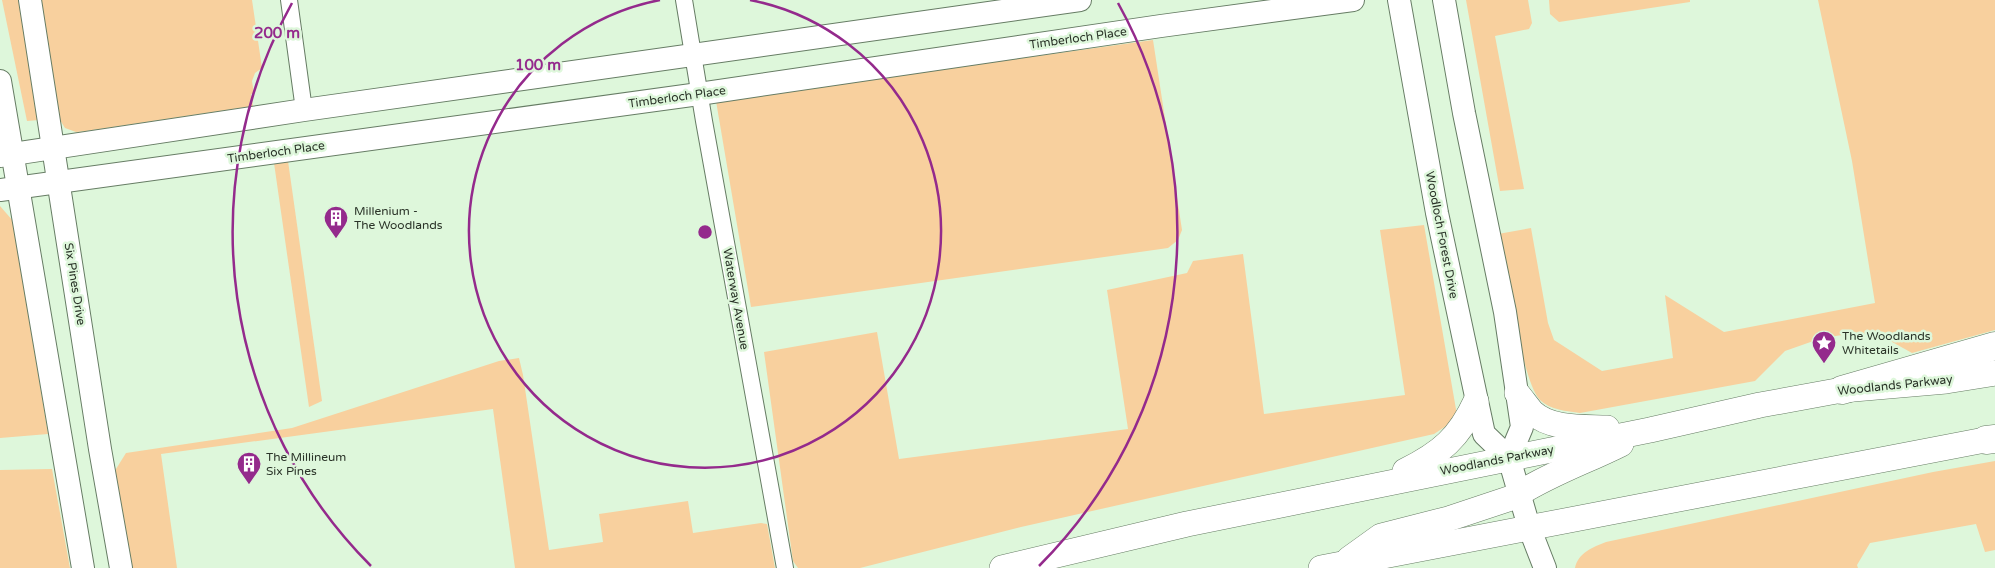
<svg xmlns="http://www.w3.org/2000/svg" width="1995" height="568" font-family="'Varela Round',sans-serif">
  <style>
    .green { fill: #f8d09e }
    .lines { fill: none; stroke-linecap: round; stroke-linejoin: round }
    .street-casing { stroke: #667c64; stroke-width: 18 }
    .secondary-casing { stroke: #667c64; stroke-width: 24 }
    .primary-casing { stroke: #667c64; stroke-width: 26 }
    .highway-casing { stroke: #667c64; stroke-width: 29 }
    .street { stroke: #fff; stroke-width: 16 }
    .secondary { stroke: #fff; stroke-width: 22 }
    .primary { stroke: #fff; stroke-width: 25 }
    .highway { stroke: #fff; stroke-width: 28 }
    .ring { fill: none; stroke: #942a8c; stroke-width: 2.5 }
    .labels { text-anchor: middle; stroke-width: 5; stroke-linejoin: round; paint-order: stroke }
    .street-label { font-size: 12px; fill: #2a3328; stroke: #def7db }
    .poi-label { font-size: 12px; fill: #2a3328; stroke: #def7db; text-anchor: start }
    .centre { fill: #942a8c; stroke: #def7db; stroke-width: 2.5 }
    .ring-label { font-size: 15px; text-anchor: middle; font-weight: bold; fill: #942a8c; stroke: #def7db; stroke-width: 5; stroke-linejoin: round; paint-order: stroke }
  </style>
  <rect width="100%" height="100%" fill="#def7db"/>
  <!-- green -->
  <g class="green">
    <path d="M2,0h19l18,120 -12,1z"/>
    <path d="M40,0h212l10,68 -7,5 -3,8 2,13h-3l2,12 -167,25 -10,1 -11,-4 -5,-8z"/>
    <path d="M1466,0h62l4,23 -3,6 -34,7 29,153 -24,2z"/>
    <path d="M1549,0h141v2l-131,20 -9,-8z"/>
    <path d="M1818,0h177v330l-83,23 -27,-15 -29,-5 -34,5 -37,13 -30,30 -175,32c-13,-2 -30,-3 -40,-13 -18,-18 -35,-135 -42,-166l33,-6 17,95 6,17 48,31 71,-13 -8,-63 59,37 151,-29 -23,-142z"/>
    <path d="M1153,40l29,190 -4,10 -10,8 -417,59 -35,-206z"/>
    <path d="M288,161l34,240 -13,6 -35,-244z"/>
    <path d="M0,206l13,15 35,213 -48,4z"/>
    <path d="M1424,225l33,190 -8,9 -15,10 -413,93 -161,41h-62l-5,-7 -29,-209 113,-20 22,127 229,-30 -21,-139 80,-17 6,-12 50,-7 21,160 141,-19 -25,-165z"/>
    <path d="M519,358l4,17 26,175 54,-8 -4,-28 89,-13 5,32 68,-10 6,1 8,44h-260l-22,-159 -332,45 16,114h-47l-14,-85v-14l10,-16 166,-25 207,-67z"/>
    <path d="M1995,461v89l-10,2 -9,-28 -106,19 -13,22 1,3h-283c3,-15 18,-21 31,-26l327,-70z"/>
    <path d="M52,469l18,99h-70v-98z"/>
  </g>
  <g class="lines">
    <defs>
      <g id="street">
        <path d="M289,0l15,110"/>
        <path d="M684,0l20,121 81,447"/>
      </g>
      <g id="secondary">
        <path d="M30,0l70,449 21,119"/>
        <path d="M1399,0l38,213 47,221 25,24 20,69 16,41"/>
        <path d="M1444,0l20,113 41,199 17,115 -13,31"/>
        <path d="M0,81l83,487"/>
        <path d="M0,156l304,-46 776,-110"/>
        <path d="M0,190l699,-96 462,-68 192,-26"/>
      </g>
      <g id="primary">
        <path d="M1517,393c5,6 10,13 15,19 19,18 52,15 75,16"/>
        <path d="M1405,471c36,-18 54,-33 71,-70"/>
        <path d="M1520,493c32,-20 67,-32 101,-49"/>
        <path d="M1349,559l32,-23 67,-17 72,-24"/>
        <path d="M1002,568l185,-44 463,-94 110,-25 82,-15 104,-9 49,-8"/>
        <path d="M1321,568l674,-130"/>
      </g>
      <g id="highway">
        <path d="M1842,390l153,-44"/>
        <path d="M1986,440l9,-1"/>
      </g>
    </defs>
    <!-- street casing -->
    <use href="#street" class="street-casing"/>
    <!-- secondary casing -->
    <use href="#secondary" class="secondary-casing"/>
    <!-- primary casing -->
    <use href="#primary" class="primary-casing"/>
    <!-- highway casing -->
    <use href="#highway" class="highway-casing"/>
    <!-- street -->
    <use href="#street" class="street"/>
    <!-- secondary -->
    <use href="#secondary" class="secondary"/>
    <!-- primary -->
    <use href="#primary" class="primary"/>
    <!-- highway -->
    <use href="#highway" class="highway"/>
  </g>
  <!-- distance rings -->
  <g class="ring">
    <path d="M750 0A236 236 0 1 1 660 0"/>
    <path d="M371 566A472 472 0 0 1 292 3M1118 3A472 472 0 0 1 1039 566"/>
  </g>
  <!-- icons -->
  <defs>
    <symbol id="building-pin" viewBox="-11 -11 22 30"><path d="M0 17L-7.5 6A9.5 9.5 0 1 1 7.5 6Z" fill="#942a8c" stroke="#def7db"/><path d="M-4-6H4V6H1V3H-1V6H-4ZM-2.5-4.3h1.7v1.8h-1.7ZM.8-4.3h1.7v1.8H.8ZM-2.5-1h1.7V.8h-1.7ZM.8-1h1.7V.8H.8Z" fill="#fff"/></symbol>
    <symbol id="sight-pin" viewBox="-11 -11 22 30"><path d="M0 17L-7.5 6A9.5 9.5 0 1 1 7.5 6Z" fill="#942a8c" stroke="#def7db"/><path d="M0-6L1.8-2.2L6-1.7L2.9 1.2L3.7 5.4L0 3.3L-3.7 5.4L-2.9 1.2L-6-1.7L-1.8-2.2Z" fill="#fff"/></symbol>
  </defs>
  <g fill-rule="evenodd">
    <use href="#building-pin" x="322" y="204" width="28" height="38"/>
    <use href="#sight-pin" x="1810" y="329" width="28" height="38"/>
    <use href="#building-pin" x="235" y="450" width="28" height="38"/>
  </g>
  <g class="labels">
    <!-- street labels -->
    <g class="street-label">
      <text transform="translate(1078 38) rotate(-8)" y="4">Timberloch Place</text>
      <text transform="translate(677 97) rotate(-8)" y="4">Timberloch Place</text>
      <text transform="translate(276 152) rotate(-8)" y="4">Timberloch Place</text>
      <text transform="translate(1442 235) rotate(79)" y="4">Woodloch Forest Drive</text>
      <text transform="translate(75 284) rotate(81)" y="4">Six Pines Drive</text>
      <text transform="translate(736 299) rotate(80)" y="4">Waterway Avenue</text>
      <text transform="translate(1895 385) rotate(-6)" y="4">Woodlands Parkway</text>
      <text transform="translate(1497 460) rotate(-11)" y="4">Woodlands Parkway</text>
    </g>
    <!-- poi labels -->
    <g class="poi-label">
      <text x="354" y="215">Millenium -<tspan x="354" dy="14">The Woodlands</tspan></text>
      <text x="1842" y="340">The Woodlands<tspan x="1842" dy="14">Whitetails</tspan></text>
      <text x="266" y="461">The Millineum<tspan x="266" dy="14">Six Pines</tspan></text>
    </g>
  </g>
  <circle cx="705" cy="232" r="8" class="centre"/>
  <g class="ring-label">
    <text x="277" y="38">200 m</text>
    <text x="538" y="70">100 m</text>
  </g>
</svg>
